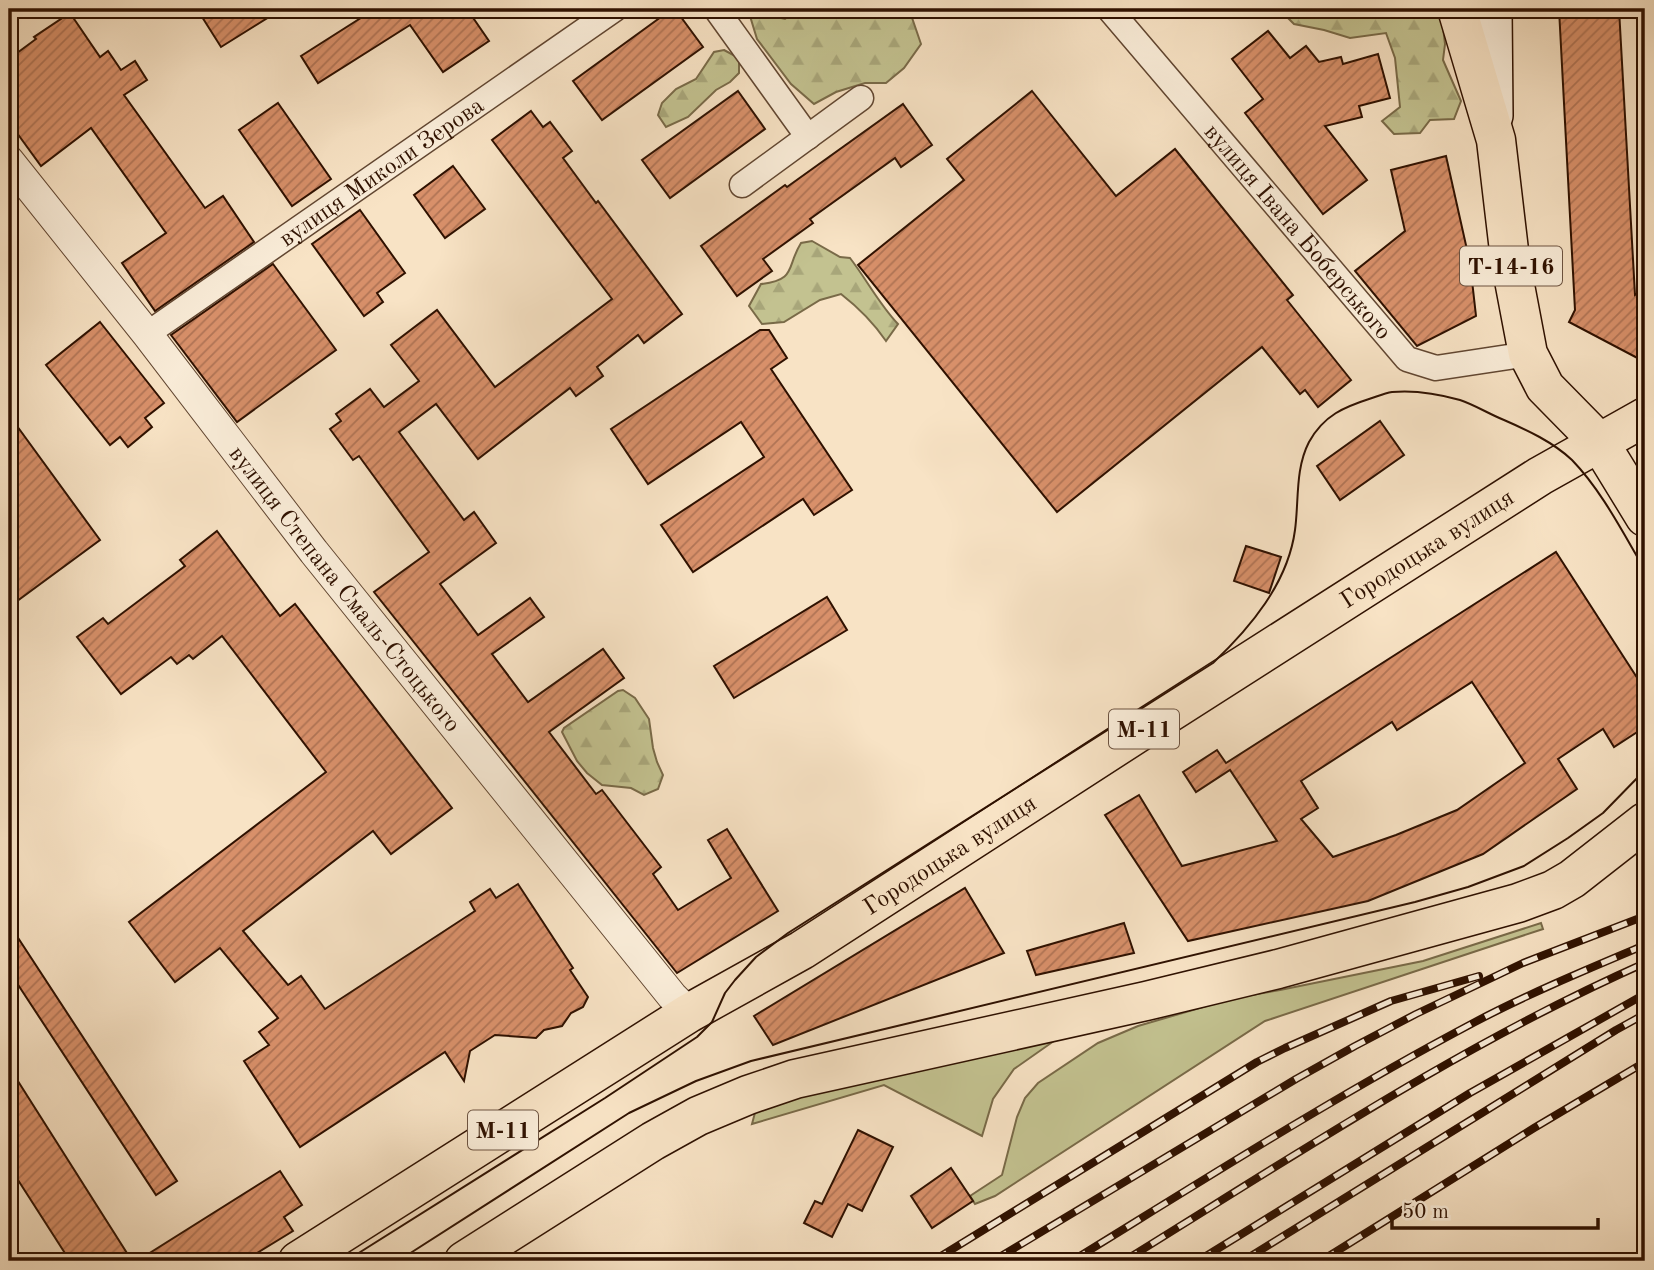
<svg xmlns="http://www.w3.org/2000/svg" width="1654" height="1270" font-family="'Old Standard TT',serif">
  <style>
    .green { fill: #c3c290; stroke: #796a48; stroke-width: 2 }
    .forest { fill: url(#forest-firs); stroke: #796a48; stroke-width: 2 }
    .building { fill: url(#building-hatch); stroke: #2f1100; stroke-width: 2; fill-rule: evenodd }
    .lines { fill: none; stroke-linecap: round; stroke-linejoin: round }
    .minor-casing { stroke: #614631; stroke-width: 27 }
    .tertiary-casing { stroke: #614631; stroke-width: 32 }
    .secondary-casing { stroke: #2f1100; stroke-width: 36 }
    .primary-casing { stroke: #2f1100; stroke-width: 41 }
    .minor { stroke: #faedd9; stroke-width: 24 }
    .tertiary { stroke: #faedd9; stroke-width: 30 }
    .secondary { stroke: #faedd9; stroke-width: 33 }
    .primary { stroke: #f8e3c5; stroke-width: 38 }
    .tram { stroke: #2f1100; stroke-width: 2 }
    .rail-casing { stroke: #2f1100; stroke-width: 8 }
    .rail { stroke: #faedd9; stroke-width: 5; stroke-dasharray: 16; stroke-linecap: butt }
    .labels { text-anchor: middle; stroke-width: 5; stroke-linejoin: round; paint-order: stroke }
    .shield { fill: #faedd9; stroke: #6c5341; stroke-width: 2 }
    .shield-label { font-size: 23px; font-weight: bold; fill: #2f1100 }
    .street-label { font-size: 24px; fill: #2f1100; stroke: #faedd9 }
  </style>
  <defs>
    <pattern id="forest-firs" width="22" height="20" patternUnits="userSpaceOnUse" patternTransform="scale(1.75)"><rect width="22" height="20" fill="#c3c290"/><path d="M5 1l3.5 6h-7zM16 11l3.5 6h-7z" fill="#a8a67a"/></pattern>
    <pattern id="building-hatch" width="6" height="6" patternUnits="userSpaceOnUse" patternTransform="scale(1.75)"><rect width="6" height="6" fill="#d8906a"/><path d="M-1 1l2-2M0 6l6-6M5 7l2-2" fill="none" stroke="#b07455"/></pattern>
  </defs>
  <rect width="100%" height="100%" fill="#f8e3c5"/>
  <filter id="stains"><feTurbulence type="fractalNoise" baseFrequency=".00286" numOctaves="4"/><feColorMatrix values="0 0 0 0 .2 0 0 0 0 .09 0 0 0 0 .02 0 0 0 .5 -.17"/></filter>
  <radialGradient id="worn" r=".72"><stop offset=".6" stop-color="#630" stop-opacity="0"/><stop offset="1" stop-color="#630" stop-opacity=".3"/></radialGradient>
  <!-- green -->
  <g class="green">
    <path d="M1541,923l2,6 -278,92 -270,175 -20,8 -5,-8 32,-21 15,-58 8,-19 13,-15 60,-40 40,-17 96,-28 46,-8 143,-29z"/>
    <path d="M1081,1022l-67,47 -21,30 -11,37 -98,-51 -132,39 5,-19z"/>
  </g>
  <!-- forest -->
  <g class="forest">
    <path d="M798,9h111l12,35 -17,24 -18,15h-21l-29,9 -22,12 -23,-20 -34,-45 -7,-23 14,-2 21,5z"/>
    <path d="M1286,9h150l6,10 3,25 -2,16 18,41 -7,18 -24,1 -10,13 -26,1 -12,-13 18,-14 -5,-49 -9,-25 -36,5 -26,-8 -30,-6 -12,-12z"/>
    <path d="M724,50l15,8v15l-9,9 -14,8 -28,27 -22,10 -8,-12 4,-12 14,-14 20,-10 18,-27z"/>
    <path d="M812,241l28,16 10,1c17,22 29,46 48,66l-12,17c-13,-19 -27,-33 -45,-47l-21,6 -36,22 -22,2 -13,-18 12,-22c36,-4 25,-17 40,-41z"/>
    <path d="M623,690l12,8 14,21 4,29 4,14 6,13 -5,14 -14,6 -13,-7 -29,-3 -15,-12 -10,-12 -15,-29 2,-4 54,-37z"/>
  </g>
  <!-- building -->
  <g class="building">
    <path d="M197,9h85l-61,38z"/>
    <path d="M375,9h92l22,32 -46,31 -33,-47 -92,58 -17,-27z"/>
    <path d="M672,9h3l28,38 -101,73 -29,-39z"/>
    <path d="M1559,9h60l16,286 10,-7v74l-76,-40 6,-12z"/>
    <path d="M70,13l30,44 8,-6 13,19 14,-9 12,19 -23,15 81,113 18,-12 31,46 -99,69 -33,-48 44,-30 -75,-105 -50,38 -32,-44v-63l27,-20 -2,-2z"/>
    <path d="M1268,31l22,27 16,-12 13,16 22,-5 2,7 35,-10 12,44 -31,8 3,11 -37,9 42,54 -44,34 -78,-101 18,-14 -31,-40z"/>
    <path d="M738,91l27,38 -95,69 -28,-38z"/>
    <path d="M1032,91l84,105 59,-47 118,146 -6,5 64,80 -33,27 -13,-17 -5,4 -38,-47 -205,165 -199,-247 106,-85 -17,-21z"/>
    <path d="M278,103l53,76 -39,27 -53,-76z"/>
    <path d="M903,104l29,41 -31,22 -6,-9 -85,61 3,4 -50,36 9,12 -35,25 -36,-50 84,-61 2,2z"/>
    <path d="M531,111l12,16 7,-5 22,29 -9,7 33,45 2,-2 84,113 -38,29 -6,-8 -41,32 6,9 -27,20 -6,-8 -92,71 -42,-55 -37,28 65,88 10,-8 22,31 -56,41 38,51 52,-37 14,19 -52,37 36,48 75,-53 21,29 -75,54 47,62 6,-4 59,77 -8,7 25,36 53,-32 -23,-38 19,-11 51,82 -101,62 -303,-381 55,-40 -70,-96 -6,4 -23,-31 11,-8 -5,-7 34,-25 14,18 35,-26 -28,-36 46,-35 58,77 117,-88 -120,-159z"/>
    <path d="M1446,156l24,107 6,53 -59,30 -62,-75 50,-40 -14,-61z"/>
    <path d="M453,166l32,43 -40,29 -31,-43z"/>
    <path d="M360,210l45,63 -28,20 6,9 -19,14 -52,-72z"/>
    <path d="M273,264l63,86 -99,72 -66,-87z"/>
    <path d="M100,322l64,81 -19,15 7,9 -24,20 -8,-10 -10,8 -64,-80z"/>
    <path d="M760,330h9l18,28 -16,11 81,121 -38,25 -11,-16 -110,73 -32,-47 103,-68 -23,-35 -93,62 -37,-55z"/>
    <path d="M9,415l91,125 -91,67z"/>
    <path d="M1380,421l24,34 -64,45 -23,-34z"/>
    <path d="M217,531l63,85 15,-12 157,204 -61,46 -18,-23 -130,100 45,54 13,-9 24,33 150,-98 -5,-9 20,-13 6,9 22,-14 55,84 -3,2 18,27 -5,10 -12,6 -9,13 -18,4 -8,8 -41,-3 -25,16 -6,30 -19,-29 -145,95 -56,-86 25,-16 -10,-13 19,-14 -58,-70 -45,34 -46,-60 197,-150 -104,-136 -29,23 -4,-4 -12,9 -6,-7 -50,37 -44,-57 26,-19 5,6 77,-58 -5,-6z"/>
    <path d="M1246,546l35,11 -12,36 -35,-12z"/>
    <path d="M1556,552l89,138v37l-31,20 -11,-18 -45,30 19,30 -94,65 -115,47 -180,40 -83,-126 34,-20 43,71 95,-25 -47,-71 -34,22 -13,-20 34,-22 9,13zM1472,682l53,81 -68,47 -61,25 -63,22 -32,-38 17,-11 -17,-27 91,-59 5,8z"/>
    <path d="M827,597l20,33 -113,68 -20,-32z"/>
    <path d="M965,888l39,65 -231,92 -19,-29z"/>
    <path d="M1124,923l10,30 -98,22 -9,-24z"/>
    <path d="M9,924l168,257 -21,14 -147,-224z"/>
    <path d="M9,1067l123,194h-62l-61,-95z"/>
    <path d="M858,1130l35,17 -31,64 -14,-7 -16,33 -28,-14 11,-22 7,3z"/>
    <path d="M951,1168l22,33 -41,27 -21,-32z"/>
    <path d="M280,1171l22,34 -18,12 9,14 -49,30h-107z"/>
  </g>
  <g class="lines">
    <defs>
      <g id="minor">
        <path d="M716,9l92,128"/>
        <path id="s1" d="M1109,9l298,350 29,9 92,-14"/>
        <path d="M742,185l119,-87"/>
        <path id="s2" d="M147,334l468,-325"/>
      </g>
      <g id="tertiary">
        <path id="s3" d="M9,161l138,173 167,218 358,444 17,17"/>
      </g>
      <path id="secondary" d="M1495,9l1,107"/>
      <g id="primary">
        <path d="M1457,9l39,131 14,119 18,95 17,33 54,55 46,75"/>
        <path id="s4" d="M298,1261l391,-248 113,-63 334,-216 404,-258 105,-59"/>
        <path d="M464,1261l189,-120 45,-25 50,-21 47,-16 351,-78 132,-32 240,-66 35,-13 19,-11 73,-57"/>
      </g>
    </defs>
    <!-- minor casing -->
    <use href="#minor" class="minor-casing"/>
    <!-- tertiary casing -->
    <use href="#tertiary" class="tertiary-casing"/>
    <!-- secondary casing -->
    <use href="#secondary" class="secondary-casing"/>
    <!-- primary casing -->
    <use href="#primary" class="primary-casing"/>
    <!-- minor -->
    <use href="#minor" class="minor"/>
    <!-- tertiary -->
    <use href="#tertiary" class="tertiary"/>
    <!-- secondary -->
    <use href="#secondary" class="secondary"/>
    <!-- primary -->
    <use href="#primary" class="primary"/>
    <!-- tram -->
    <g class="tram">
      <path d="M346,1261l259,-163 92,-61 15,-15 13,-29 10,-13 21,-23 32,-24 425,-270c37,-35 75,-80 82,-133 4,-29 0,-61 14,-88 15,-27 35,-35 63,-44 6,-2 14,-5 20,-6 22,-2 47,2 68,8 15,5 29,14 44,20 23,10 49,22 68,40 30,31 51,73 73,110"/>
      <path d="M398,1261l231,-148 67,-32 55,-20 664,-159 53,-15 56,-21 44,-28 35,-25 42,-43"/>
    </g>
    <defs>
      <g id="rail">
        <path d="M933,1261l324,-199 28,-14 106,-47 88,-25"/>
        <path d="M993,1261l303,-182 59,-33 61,-32 107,-51 122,-47"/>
        <path d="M1072,1261c133,-82 265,-166 403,-239 55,-29 113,-53 170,-77"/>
        <path d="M1124,1261c170,-105 338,-217 521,-298"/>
        <path d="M1198,1261l272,-168 175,-99"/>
        <path d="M1243,1261l373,-231 29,-16"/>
        <path d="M1321,1261l213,-133 111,-66"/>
      </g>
    </defs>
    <!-- rail casing -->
    <use href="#rail" class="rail-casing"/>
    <!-- rail -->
    <use href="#rail" class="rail"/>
  </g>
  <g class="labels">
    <!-- shield labels -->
    <g class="shield">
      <rect x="1460" y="246.5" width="102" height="39" rx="5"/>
      <rect x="1109" y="709.5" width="70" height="39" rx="5"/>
      <rect x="468" y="1110.5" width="70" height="39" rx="5"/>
    </g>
    <g class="shield-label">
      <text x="1511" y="274">Т-14-16</text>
      <text x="1144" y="737">М-11</text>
      <text x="503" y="1138">М-11</text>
    </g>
    <!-- street labels -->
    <g class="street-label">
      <text dy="8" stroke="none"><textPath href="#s2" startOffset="285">вулиця Миколи Зерова</textPath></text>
      <text dy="8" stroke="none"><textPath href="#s1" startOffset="292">вулиця Івана Боберського</textPath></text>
      <text dy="8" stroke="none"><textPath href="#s4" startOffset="1335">Городоцька вулиця</textPath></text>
      <text dy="8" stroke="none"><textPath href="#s3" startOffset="544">вулиця Степана Смаль-Стоцького</textPath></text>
      <text dy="8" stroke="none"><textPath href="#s4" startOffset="768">Городоцька вулиця</textPath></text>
    </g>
  </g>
  <!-- margin -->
  <rect width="1654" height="1270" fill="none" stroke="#f8e3c5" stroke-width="35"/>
  <rect x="10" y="10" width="1633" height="1249" fill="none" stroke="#2f1100" stroke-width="3.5"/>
  <rect x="18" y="18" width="1619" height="1235" fill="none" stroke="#2f1100" stroke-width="2"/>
  <!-- scale -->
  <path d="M1392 1218v10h206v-10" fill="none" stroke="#2f1100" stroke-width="3.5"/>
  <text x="1402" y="1218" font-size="21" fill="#2f1100" stroke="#faedd9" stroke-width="5" paint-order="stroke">50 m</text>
  <rect width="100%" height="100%" filter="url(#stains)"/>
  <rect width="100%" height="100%" fill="url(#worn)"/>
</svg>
